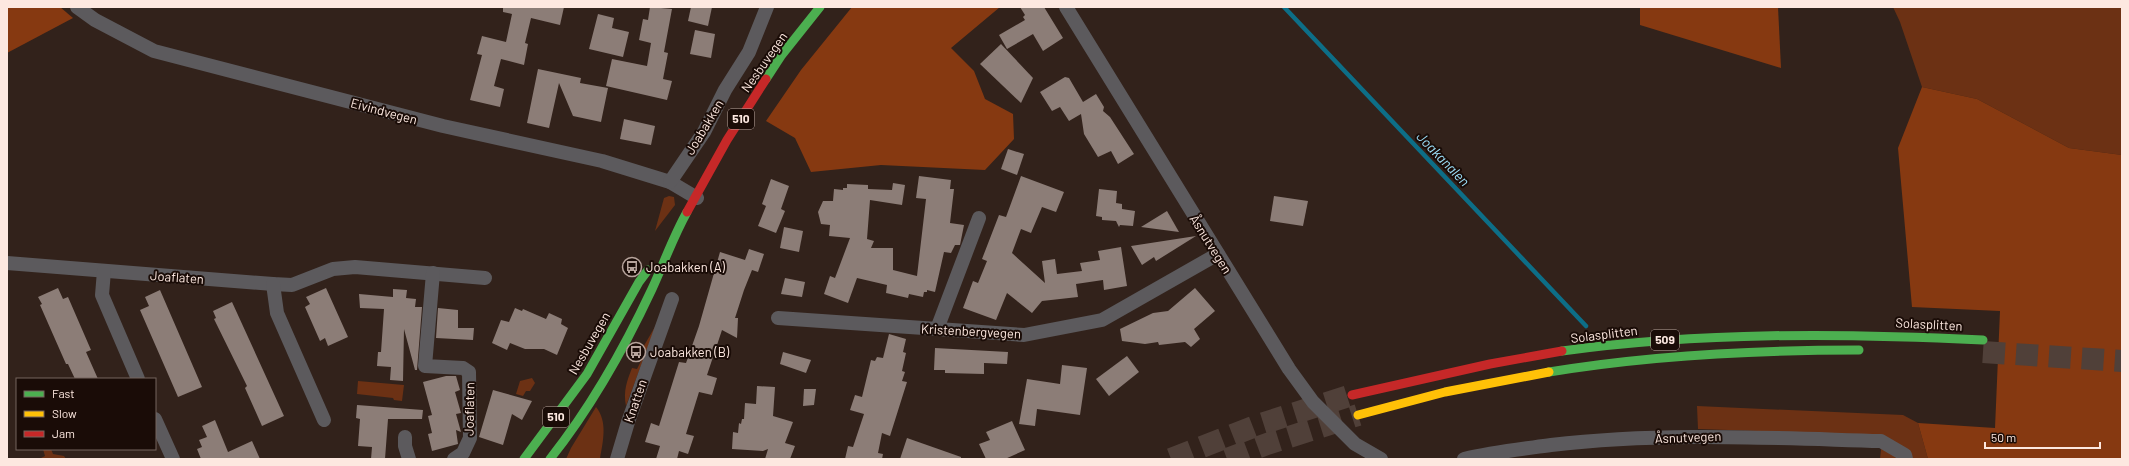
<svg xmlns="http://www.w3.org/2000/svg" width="2129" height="466" font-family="Barlow,sans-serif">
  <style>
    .green { fill: #6c3114 }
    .forest { fill: #863911 }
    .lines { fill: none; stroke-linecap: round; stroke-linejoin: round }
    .stream { stroke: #0d6e87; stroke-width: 4.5 }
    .building { fill: #8c7d77 }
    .highway-tunnel { stroke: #504039; stroke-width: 22; stroke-dasharray: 22 11; stroke-linecap: butt }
    .street { stroke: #5c5a5d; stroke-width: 14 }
    .fast { stroke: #4caf50; stroke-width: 9 }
    .slow { stroke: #ffc107; stroke-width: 9 }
    .jam { stroke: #c62828; stroke-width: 9 }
    .labels { text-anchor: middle; stroke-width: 4; stroke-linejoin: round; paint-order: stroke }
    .shield { fill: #1a0c07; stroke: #b9a69f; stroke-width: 1 }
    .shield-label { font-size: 12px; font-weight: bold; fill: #fde8e0 }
    .street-label { font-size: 13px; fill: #fde8e0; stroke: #1a0c07 }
    .poi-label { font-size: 13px; fill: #fde8e0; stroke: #1a0c07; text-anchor: start }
    .water-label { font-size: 14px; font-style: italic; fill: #9cdff9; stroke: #1a0c07 }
  </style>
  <rect width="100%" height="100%" fill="#32221b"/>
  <!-- green -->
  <g class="green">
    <path d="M1893,7h229v148l-53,-7 -92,-49 -55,-12 -22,-65z"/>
    <path d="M669,196l5,1 1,8 -20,26 9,-33z"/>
    <path d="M656,325l-30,81c-3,-15 1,-25 6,-38l5,1 5,-10 -4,-3z"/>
    <path d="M532,378l3,5 -5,8h-4l-3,5 -7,-2 4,-13z"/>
    <path d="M358,381l46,4 -2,16 -8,-1 -1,-2 -36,-4z"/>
    <path d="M1697,406l206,9 15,8 10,36h-48l1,-9 -2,-15 -181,-6z"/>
    <path d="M596,407c12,15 7,34 4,52h-34l5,-11z"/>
    <path d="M43,449h8l2,5 11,2 2,3h-27l6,-3z"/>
  </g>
  <!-- forest -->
  <g class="forest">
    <path d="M7,7h53l13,11 -66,35z"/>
    <path d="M852,7h148l-49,41 23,23 11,28 28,15 1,25 -29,31 -104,-5 -70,7 -16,-34 -29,-17 35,-51z"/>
    <path d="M1640,7h138l3,61 -141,-43z"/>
    <path d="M1922,87l55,12 92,49 53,7v304h-194l-10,-36 77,5 5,-117 -88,-4 -14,-159z"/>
  </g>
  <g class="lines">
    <!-- stream -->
    <path class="stream" d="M1284,7l302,319"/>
  </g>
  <!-- building -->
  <g class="building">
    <path d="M503,7h61l-4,18 -29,-7 -6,25 3,1 -4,21 -23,-6 -7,27 10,3 -4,18 -30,-7 12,-45 -5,-1 5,-18 24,6 6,-28 -9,-2z"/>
    <path d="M650,7l22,2 -8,43 4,1 -5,26 9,2 -5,19 -61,-14 6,-27 35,7 4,-23 -12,-3 4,-21 5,1z"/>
    <path d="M691,7h21l-4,19 -20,-5z"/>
    <path d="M1020,7h24l19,31 -20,13 -10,-17 -26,15 -8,-14 26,-15 -2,-3 2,-2z"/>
    <path d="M598,14l16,4 -2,10 17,4 -6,25 -34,-8z"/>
    <path d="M695,30l20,4 -4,24 -21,-4z"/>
    <path d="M1001,44l32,34 -12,25 -41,-39z"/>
    <path d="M538,69l43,9 -1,5 28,5 -7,34 -28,-6 -14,-33 -10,45 -22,-5z"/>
    <path d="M1065,77l4,1 14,24 13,-8 8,13 -1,4 7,6 24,37 -16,10 -7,-13 -13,6 -14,-23 -3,-20 -12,7 -9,-14 -8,4 -12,-19z"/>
    <path d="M624,119l31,7 -4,19 -31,-6z"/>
    <path d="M1008,149l16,5 -7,21 -16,-6z"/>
    <path d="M919,176l32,4 -1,9h4l-4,34 14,2 -4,20h-5l-4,8 -7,-1 -9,40 -8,-2v2h-3l-1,5 -14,-3 -1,4 -22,-5 1,-8 -30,-7 -9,25 -24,-9 6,-18 5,2 15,-40 -21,-2 1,-11 -9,-1 -3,-12 5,-11h10l1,-12 9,1v-2h4v-4l21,1v4l24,1 1,-7 12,2 -3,20 -32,-5 -3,39 7,2 -3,7h22v22l24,6 9,-77 -10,-1z"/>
    <path d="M1021,176l43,16 -8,20 -14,-5 -11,26 -10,-4 -9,24 33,30 -3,-22 13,-2 2,15 25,-3 -2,-8 20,-3 -2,-9 23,-4 6,39 -23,4 -1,-10 -27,4 2,13 -36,4 -10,12 -25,-20 -11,27 -33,-12 10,-27 5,2 9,-22 -5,-2 17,-44 7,2z"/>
    <path d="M771,179l18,7 -8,23 4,2 -9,22 -18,-7 8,-20 -4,-2z"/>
    <path d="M1099,189l18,2 -1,12 6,1v5l13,2 -2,15 -13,-1 -1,2 -3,-6 -14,-1v-3l-6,-1z"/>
    <path d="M1274,196l34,5 -5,25 -33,-5z"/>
    <path d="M1167,211l12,21 -38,-5z"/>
    <path d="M784,227l19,4 -4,21 -19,-4z"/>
    <path d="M1196,236l-40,25 -2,-4 -12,8 -11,-19z"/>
    <path d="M749,249l15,5 -6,18 -6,-2 -8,20 -9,28h3l-1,20 -15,-8 -15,45 10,3 -5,17 -13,-3 -13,42 8,2 -6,18 -9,-3 -2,8h-21l4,-13 -15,-4 6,-19 8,3 20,-64 7,1 13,-37 21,-74 25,8z"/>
    <path d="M785,278l20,4 -3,15 -21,-3z"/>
    <path d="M58,288l5,11 5,-2 23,53 -5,2 12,27h-23l-7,-15h-2l-26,-59 2,-1 -4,-7z"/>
    <path d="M326,288l22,49 -20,9 -3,-8 -5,3 -15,-34 5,-3 -4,-7z"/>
    <path d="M1195,288l20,23 -21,18 6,10 -9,8 -6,-5 -26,3 -1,-3 -13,2 -23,-3 -2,-12 33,-16 15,-2z"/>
    <path d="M393,289l14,1 -1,8 10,1 -1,8h7l-5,63h-2l-11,-41 -1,52 -13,-1 1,-13 -14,-1 1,-14h3l3,-43 -24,-1 -1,-14 34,3z"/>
    <path d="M160,290l42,97 -24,10 -38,-87 9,-4 -4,-9z"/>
    <path d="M232,302l52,114 -22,10 -17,-38 2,-2 -33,-67 2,-1 -3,-7z"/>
    <path d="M438,308l20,2v18h16l-1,12 -37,-2z"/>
    <path d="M515,308l7,3 1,-2 23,10 3,-6 13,6 -1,5 7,4 -11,27 -13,-6h-19l-15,-6 -3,7 -15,-7 9,-23 8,2z"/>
    <path d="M889,334l17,5 -3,13 3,1 -4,18 3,1 -3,9 5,1 -17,54 -8,-3 -4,20 5,1 -1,5h-37l3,-13 5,1 11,-33 -14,-4 5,-15 7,2 9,-37 4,1 2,-4 6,1z"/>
    <path d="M935,348l73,4 -1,12 -23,-1v11l-39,-1v-3h-11z"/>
    <path d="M783,352l28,8 -5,13 -26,-9z"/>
    <path d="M1127,356l12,16 -30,24 -13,-17z"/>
    <path d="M1062,365l25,3 -7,47 -43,-6 -2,17 -16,-2 8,-45 33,5z"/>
    <path d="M446,376h10l4,14 -5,2 6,21 -5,1 5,18 -5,-2 2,14 -26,7 -4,-17 4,-1 -4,-17 4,-1 -9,-33z"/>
    <path d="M757,386l18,1 -2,29 20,6 -8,21 10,3 -5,13h-25l3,-10 -5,2 -31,-2 1,-17 5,1 1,-10 2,1 1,-5h2l1,-16 11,1z"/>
    <path d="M804,389h12l-2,16 -11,1z"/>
    <path d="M493,390l39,11 -10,19 -10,-6 -9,31 -24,-8z"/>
    <path d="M357,405l66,5 -1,9h-34l-3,40h-14l1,-12 -14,-1 2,-27 -4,-1z"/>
    <path d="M215,420l13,32 24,-11 8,18h-59l-4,-10 5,-2 -3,-7 8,-3 -5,-11z"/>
    <path d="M1012,421l13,29 -20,9h-19l-7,-15 11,-4 -4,-8z"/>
    <path d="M907,438l54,19v2h-61z"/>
  </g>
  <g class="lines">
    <!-- highway-tunnel -->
    <g class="highway-tunnel">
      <path d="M1983,352l139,9"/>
      <path d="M1171,459l90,-35 91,-29"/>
      <path d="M1227,459l40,-15 91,-29"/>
    </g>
    <!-- street -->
    <g class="street">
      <path d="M77,7l18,13 59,31 289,75 159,35 68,21 27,16"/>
      <path d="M1066,7l223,362 24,33 42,42 26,15"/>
      <path d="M670,182l34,-50 21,-42 24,-38 18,-45"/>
      <path d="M7,263l266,21 19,1 41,-16 22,-2 130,11"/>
      <path d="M104,271l-2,24 36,84"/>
      <path d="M433,273l-8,93 38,2 6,4 1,66 -7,15 -9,6"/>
      <path d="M273,284l4,29 47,107"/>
      <path d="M778,318l246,17 78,-15 116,-66"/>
      <path d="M937,329l42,-111"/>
      <path d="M155,419l18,40"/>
      <path d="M405,437v9l4,13"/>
      <path d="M617,459l11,-37 44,-123"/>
      <path d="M1464,459c29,-7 58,-10 87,-14 111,-13 219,-7 330,-4l24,14 1,4"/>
    </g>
    <!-- fast -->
    <g class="fast">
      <path d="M766,79l15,-23 39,-49"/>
      <path d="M1562,351c139,-19 280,-18 421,-11"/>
      <path d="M1549,372c102,-17 206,-22 310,-22"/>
      <path d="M524,459l63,-85 52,-92 9,-12"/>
      <path d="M550,459c42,-53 73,-108 102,-170 12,-26 21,-52 35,-77"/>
    </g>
    <!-- slow -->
    <path class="slow" d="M1358,415l87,-23 104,-20"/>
    <!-- jam -->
    <g class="jam">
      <path d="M687,212l40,-72 39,-61"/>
      <path d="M1352,395l138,-31 72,-13"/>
    </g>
  </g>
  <!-- icons -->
  <defs>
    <symbol id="bus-ring" viewBox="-11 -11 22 22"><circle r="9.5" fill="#1a0c07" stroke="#b6a39b" stroke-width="1.5"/><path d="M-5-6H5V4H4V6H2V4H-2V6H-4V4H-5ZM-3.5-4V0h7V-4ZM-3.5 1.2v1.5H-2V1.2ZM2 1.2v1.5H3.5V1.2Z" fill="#b6a39b"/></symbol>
  </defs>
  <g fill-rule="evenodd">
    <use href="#bus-ring" x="621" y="256" width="22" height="22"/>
    <use href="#bus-ring" x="625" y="341" width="22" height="22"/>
  </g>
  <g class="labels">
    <!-- shield labels -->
    <g class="shield">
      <rect x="728" y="109" width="26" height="20" rx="3"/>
      <rect x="1651" y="330" width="28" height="20" rx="3"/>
      <rect x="543" y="407" width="26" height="20" rx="3"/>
    </g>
    <g class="shield-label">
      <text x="741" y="123">510</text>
      <text x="1665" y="344">509</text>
      <text x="556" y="421">510</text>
    </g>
    <!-- street labels -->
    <g class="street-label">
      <text transform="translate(764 62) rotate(-55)" y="5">Nesbuvegen</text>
      <text transform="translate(384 111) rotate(15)" y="5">Eivindvegen</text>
      <text transform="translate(704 127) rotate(-59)" y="5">Joabakken</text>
      <text transform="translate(1211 244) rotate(58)" y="5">Åsnutvegen</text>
      <text transform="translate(177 277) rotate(4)" y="5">Joaflaten</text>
      <text transform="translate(1929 324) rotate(3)" y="5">Solasplitten</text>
      <text transform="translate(971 331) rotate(3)" y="5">Kristenbergvegen</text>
      <text transform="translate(1604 334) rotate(-7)" y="5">Solasplitten</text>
      <text transform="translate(589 343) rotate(-60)" y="5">Nesbuvegen</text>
      <text transform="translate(635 401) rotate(-71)" y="5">Knatten</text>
      <text transform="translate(469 409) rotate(-89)" y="5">Joaflaten</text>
      <text transform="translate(1688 437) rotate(-2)" y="5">Åsnutvegen</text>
    </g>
    <!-- poi labels -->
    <g class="poi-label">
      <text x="646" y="272">Joabakken (A)</text>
      <text x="650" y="357">Joabakken (B)</text>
    </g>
    <!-- water labels -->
    <g class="water-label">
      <text transform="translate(1443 159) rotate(46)" y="5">Joakanalen</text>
    </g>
  </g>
  <!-- border -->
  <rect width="2129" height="466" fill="none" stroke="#fde8e0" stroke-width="16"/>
  <!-- legend -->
  <rect x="16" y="378" width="140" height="72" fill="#1a0c07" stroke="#75645e"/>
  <rect x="24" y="391" width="20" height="6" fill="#4caf50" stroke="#75645e"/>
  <text x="52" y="398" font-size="12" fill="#fde8e0">Fast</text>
  <rect x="24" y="411" width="20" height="6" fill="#ffc107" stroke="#75645e"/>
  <text x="52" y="418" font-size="12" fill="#fde8e0">Slow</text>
  <rect x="24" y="431" width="20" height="6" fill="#c62828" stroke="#75645e"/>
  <text x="52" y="438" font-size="12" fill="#fde8e0">Jam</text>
  <!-- scale -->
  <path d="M1985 442v6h115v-6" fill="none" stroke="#fde8e0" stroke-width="2"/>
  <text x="1991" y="442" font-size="12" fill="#fde8e0" stroke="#1a0c07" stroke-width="3" paint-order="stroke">50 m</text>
</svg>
